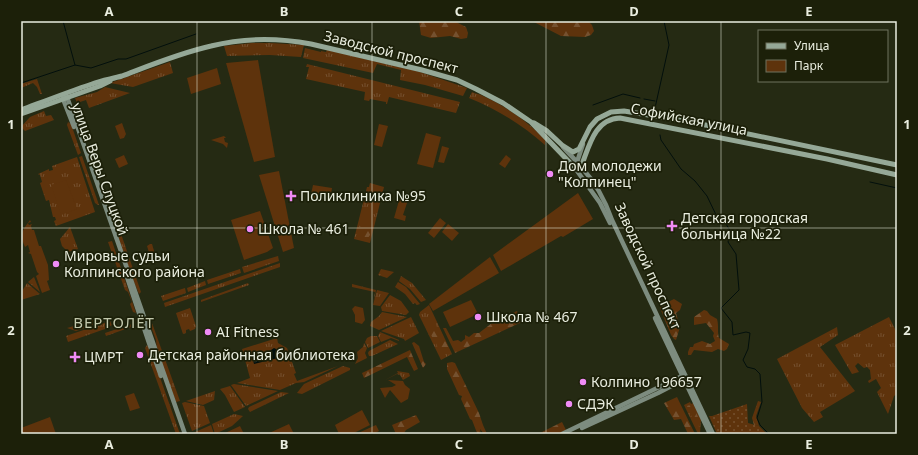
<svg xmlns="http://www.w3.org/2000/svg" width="918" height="455" font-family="'Noto Sans',sans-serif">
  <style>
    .grass { fill: url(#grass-tufts) }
    .forest { fill: url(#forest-firs) }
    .park { fill: #5e330c }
    .garden { fill: url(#garden-dots) }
    .water { fill: url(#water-ripples) }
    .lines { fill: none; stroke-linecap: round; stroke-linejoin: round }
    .stream { stroke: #020f0c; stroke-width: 1 }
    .secondary { stroke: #7d8c7f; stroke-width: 4.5 }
    .primary { stroke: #95a897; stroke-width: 5 }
    .grid { fill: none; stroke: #e9eddf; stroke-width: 1; stroke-opacity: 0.55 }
    .poi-dot { fill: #f08bf6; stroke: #1c2009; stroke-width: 1.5 }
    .labels { text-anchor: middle; stroke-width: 3.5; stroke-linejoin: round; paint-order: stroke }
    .street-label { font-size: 14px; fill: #e9eddf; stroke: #1c2009 }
    .poi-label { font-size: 14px; fill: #e9eddf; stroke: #1c2009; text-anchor: start }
    .neighbourhood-label { font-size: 15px; letter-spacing: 1px; fill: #c3c9ad; stroke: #1c2009 }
    .neatline { fill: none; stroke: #e9eddf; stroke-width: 1.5 }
    .grid-label { font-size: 13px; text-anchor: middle; font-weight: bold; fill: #e9eddf }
  </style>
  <defs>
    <pattern id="grass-tufts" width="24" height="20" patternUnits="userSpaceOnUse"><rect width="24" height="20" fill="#5e330c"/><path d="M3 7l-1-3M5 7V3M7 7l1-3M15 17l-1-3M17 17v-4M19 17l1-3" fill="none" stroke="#75512f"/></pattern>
    <pattern id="forest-firs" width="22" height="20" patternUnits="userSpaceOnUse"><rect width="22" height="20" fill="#5e330c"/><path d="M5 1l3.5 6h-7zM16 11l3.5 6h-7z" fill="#75512f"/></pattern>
    <pattern id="garden-dots" width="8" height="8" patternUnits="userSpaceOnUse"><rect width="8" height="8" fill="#5e330c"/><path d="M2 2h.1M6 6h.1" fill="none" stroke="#75512f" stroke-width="1.8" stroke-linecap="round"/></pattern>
    <pattern id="water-ripples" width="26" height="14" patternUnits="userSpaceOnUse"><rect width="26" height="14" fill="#020f0c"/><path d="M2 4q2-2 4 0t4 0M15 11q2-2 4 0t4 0" fill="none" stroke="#27322f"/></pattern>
  </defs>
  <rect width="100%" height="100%" fill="#252a13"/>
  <!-- grass -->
  <g class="grass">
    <path d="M252,43h19l33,2 -3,12 -31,-2 -43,1 -3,-10z"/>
    <path d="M305,48l16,4v-1l5,1 1,-2 93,22 47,16 -4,8 -38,-11 -25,-5 1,-10 -24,-6 -4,9 -70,-15z"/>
    <path d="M170,62l3,11 -40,14 -23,-4z"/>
    <path d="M307,64l153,38 -4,11 -67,-16 -2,7h-1v-2l-16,-3 -1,2 -5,-1 1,-8 -59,-13 3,-12h-3z"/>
    <path d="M37,79l5,15h-2l-3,-7 -4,-4 -12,5v-4z"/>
    <path d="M105,87l25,6 -41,15 -3,-8 -9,3 -2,-5 22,-6z"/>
    <path d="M472,92c4,2 8,2 11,4 21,9 47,27 62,44v5c-23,-20 -48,-36 -76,-47z"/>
    <path d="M44,111l2,5 5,-1 3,5 -29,11 -4,-4 9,-10z"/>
    <path d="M68,122l3,2 10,29 -3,2 -11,-30z"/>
    <path d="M82,156l17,49h-1l-3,-2 -16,-46z"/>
    <path d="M77,157l18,55 -39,14 -2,-5 2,-1 -1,-3h-2l-4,-17 -3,1 -6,-18 2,-1 -2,-7 -2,-1 11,-5v2l4,-1 -1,-4z"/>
    <path d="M370,183l14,4 -14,56 -16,-4 13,-52h2z"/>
    <path d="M70,227l8,22 -10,3 -6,-6 -2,-7z"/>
    <path d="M120,231l21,61 -2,2 -8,-19 -14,-42z"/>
    <path d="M112,241l24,72 -3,-1 -3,-8 2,-2 -4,-10 -3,-2 -17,-48z"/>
    <path d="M278,256l1,5 -35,12 -2,-6z"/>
    <path d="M280,263v4l-115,40 -1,-4z"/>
    <path d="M240,269l1,4 -33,11 -1,-4z"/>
    <path d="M381,269l13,3 -7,6 -9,-3z"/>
    <path d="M401,276l11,7 14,17 -5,2 -11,-13 -11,-8z"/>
    <path d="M34,277l6,15 -12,-10z"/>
    <path d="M205,281l1,4 -18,7 -1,-4z"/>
    <path d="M398,282l8,5 14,17 -3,1 -2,-2 -2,1 -8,-10 -10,-7z"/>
    <path d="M27,283l13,11 -19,6v-7z"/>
    <path d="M248,283l1,2 -48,17v-2z"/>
    <path d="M352,284l24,6 -3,15 2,-13 -23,-5z"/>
    <path d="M185,288l1,5 -23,8 -2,-5z"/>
    <path d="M377,290l12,3 -9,13 -7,-1z"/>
    <path d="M390,295l11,6 8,11 -3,3 -24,-4 -1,-4z"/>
    <path d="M429,305l23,49 -11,6 -22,-45 1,-3z"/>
    <path d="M190,308l6,18 -1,3 -5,2 -1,-2 -3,1v3l-3,1 -7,-21z"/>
    <path d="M382,312l25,5 -28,13 -9,-4 1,-4 8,-6z"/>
    <path d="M411,317l8,16 -14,8 -1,-2 -23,-8z"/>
    <path d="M889,317l8,16v61l-3,2 -6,18 -11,-22 4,-4 -5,-9 -7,4 -1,-2 3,-2 -1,-9 -3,-3 -3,1 -6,-5 -3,3 4,6 -7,2 -17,-29z"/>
    <path d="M96,319l10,1 -12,5 -12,-2z"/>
    <path d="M110,321l2,4 -7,4 -37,13 -2,-6z"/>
    <path d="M135,323l-1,3 -28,10 -1,-3z"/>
    <path d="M152,323l28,78 -4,1 -19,-52 -1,-10 -6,-16z"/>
    <path d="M81,324l10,2 -15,5 -9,-3z"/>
    <path d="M837,327l1,8 -18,12 35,44 -35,21 3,5 -9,5 -12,-14 -25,-49z"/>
    <path d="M380,332l19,8v1l-8,-3 -10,4 -3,-6z"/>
    <path d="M371,336h6l3,6 -12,6 -3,-6 2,-4z"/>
    <path d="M277,338l1,5 9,5 9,25 -2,1 3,7 41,-15 -34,16 -8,1 -16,7 -43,-7 13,-5 -8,-29z"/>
    <path d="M390,340l8,4 -26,12h-3l-1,-3 1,-2z"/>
    <path d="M364,343l3,5 -2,5 2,5 -12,6 3,-6 -1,-6 6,-5z"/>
    <path d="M147,345l4,7 29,82h-4l-31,-86z"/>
    <path d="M343,366l7,2v2l-48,24 -5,-1 7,-9z"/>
    <path d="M397,371l12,2 1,3 -7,4 -3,-5 -3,-1 -12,6 13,-7z"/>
    <path d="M234,384l44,7 -32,15 -15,-21z"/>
    <path d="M230,386l15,21 -11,5 -9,-17 -5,-6z"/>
    <path d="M215,391l-1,9 -11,5 -17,-4z"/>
    <path d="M281,392l8,1 -39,19 -2,-3 1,-2z"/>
    <path d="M185,402l19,4 6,17 -18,8 -10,-28z"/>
    <path d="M690,402l1,2 2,-1 8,16 -1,15h-2l-14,-29z"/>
    <path d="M234,414l9,2 -11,10 -17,8 -3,-10z"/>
    <path d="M211,425l3,9h-21v-1z"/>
    <path d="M376,425l3,6 -6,3h-17z"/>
  </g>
  <!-- forest -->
  <g class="forest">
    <path d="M419,21h38l-1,1 10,5 2,6 -1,5 -6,1 -11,-3 -19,2 -10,-3z"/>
    <path d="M532,21h43l2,1 11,-1 4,4 2,6 -3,4 -6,2 -24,-1z"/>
    <path d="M363,219h3c2,1 4,3 5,5 3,5 -2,14 -5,16l-8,-4 1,-9z"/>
    <path d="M674,299l8,5 -2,6 -4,3 4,14 -4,13 -2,-1 -3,-4 -11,-27 4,-4z"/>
    <path d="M704,310l3,1 3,4 7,4c2,7 0,13 2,19l10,6 -2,5 -3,2 -6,-2 -6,3 -18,-2 -3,5h-3v-3l2,-5h3l1,-3 8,-3 8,3 5,-3 -2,-5 1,-3 -8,-10 -12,2v-8z"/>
    <path d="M517,311l5,11 -67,31 -12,-25h3l7,13 5,-1 3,2 4,-3v-4l4,2 5,-4h5l13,-10z"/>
    <path d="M433,321l2,1 3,8h2l11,23 -2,2 -4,-4v3l-2,3 -5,-6 -1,-6 -6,-10z"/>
    <path d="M414,342l5,4 5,16 2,2 -3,4 -11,-25z"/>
    <path d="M410,350l8,19 -4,2 -7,-14 -43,21 -2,-5z"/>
    <path d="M452,362l3,1 24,50 4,12 4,9h-3l-4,-5 1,5 -4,-1 -5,-13 -2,-1 -9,-20 1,-3 -3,-1 -12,-26v-6z"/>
    <path d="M677,397l18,37h-7l-7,-15 -7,1 -10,-17z"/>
    <path d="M758,401l3,1 -5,14 3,10 -5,-1 -2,-7z"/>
    <path d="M690,405c7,6 11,16 8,26l-11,-25z"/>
    <path d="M416,415l4,7 -14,8 -2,3 -8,1 -4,-9z"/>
    <path d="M562,422l4,8 -9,4h-19z"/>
  </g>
  <!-- park -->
  <g class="park">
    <path d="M258,60l17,97 -21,5 -28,-99z"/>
    <path d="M217,68l4,16 -30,10 -4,-16z"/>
    <path d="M122,123l4,11 -2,4 -4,1 -5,-13z"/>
    <path d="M379,124l9,2 -6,21 -8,-2z"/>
    <path d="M426,133l15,4 -8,31 -16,-4z"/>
    <path d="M224,136l2,2h-2l1,4 3,1 -1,5 -4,-4 -12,-4z"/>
    <path d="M442,146l7,2 -5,15 -6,-1z"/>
    <path d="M124,155l4,9 -9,4 -4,-9z"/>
    <path d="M506,155l5,4 -6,9 -6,-4z"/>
    <path d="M279,171l15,77 -11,4 -24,-77z"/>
    <path d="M66,180l11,29 -16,6 -10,-30z"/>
    <path d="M313,185l19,3 -2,13 -20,-2z"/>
    <path d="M578,193l15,26 -30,18 -2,-1 -60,35 -8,-16z"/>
    <path d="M400,197l8,3 -5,15 3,1 -1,5 -11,-3z"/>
    <path d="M260,211l13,37 -6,4 -23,8 -13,-40z"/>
    <path d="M440,218l6,5 -12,15 -6,-5z"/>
    <path d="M30,220l1,2 -3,1 1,2 3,-1 -1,2 1,4h2l5,16h2l7,19 1,15 -2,1 3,9 -8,3 -6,-17 3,-2 -2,-2 -6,-18 -3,-1 2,-1 -2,-7 -3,2c-6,-13 -3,-16 5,-27z"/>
    <path d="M448,224l11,9 -7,8 -10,-9z"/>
    <path d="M150,244h2l3,10 -3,3 -2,-1 -3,-10z"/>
    <path d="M490,257l9,16 -66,38 -4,-7z"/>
    <path d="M471,300l7,14 -28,13 -7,-15z"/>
    <path d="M355,306l8,2 2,12 -3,4 -7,-2v-7l-3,-6z"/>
    <path d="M388,380l15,1 2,4 5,4 -2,10 -7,4 -11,-13 -5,8 -5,-10 12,-1 4,-2z"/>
    <path d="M134,393l6,15 -10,3 -5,-15z"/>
    <path d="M362,410l8,15 -18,9h-13l-4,-9z"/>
    <path d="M50,417l6,17h-35v-6z"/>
    <path d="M289,424l5,10h-27z"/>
    <path d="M240,426l4,8h-21z"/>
  </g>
  <!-- garden -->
  <path class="garden" d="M747,404l1,19 11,3 8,8h-50l-8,-18h3z"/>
  <!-- water -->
  <path class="water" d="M274,348l2,1 3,4 -1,5 -24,6 -1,-4c4,-3 7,-7 12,-6z"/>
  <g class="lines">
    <!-- stream -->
    <g class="stream">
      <path d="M63,21l12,44"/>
      <path d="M21,83l54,-18 16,3 27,-9h8l70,-25"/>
      <path d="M644,99l11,2"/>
      <path d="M593,105l30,-11 17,4"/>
      <path d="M655,108l14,-63 -5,-24"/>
      <path d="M660,135l1,5 20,29 14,12 12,15 11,23 8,5 5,8 -3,10 8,12 3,36 -18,18 11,14 1,13 13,-3 4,1 -2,16 -5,11 4,7 8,2 5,5 2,28 -5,16 3,7 9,9"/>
      <path d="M870,182l27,6"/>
    </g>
    <!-- secondary -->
    <g class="secondary">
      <path d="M65,95l2,2 118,337"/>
      <path d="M63,96v3l11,28"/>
      <path d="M583,144l-8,24 25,35 10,20"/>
      <path d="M563,147c6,7 13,13 19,21 14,15 23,32 30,52l101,214"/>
      <path d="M125,271l24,72 12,33"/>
      <path d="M655,318l55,116"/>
      <path d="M582,428l76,-35 27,-14"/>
      <path d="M562,434l120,-58h3"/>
    </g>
    <!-- primary -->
    <g class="primary">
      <path d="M21,110c24,-9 47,-18 71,-26 10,-4 20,-5 30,-8 29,-11 58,-23 89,-30 32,-8 68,-8 100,-2l111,26 35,10 19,9 27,14 28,19 44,46 6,-1c8,-20 13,-48 39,-49l207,41 70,16"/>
      <path d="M21,114l79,-28 10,-5"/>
      <path d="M534,123l13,8 15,14 11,7 6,-3 11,-22 7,-8 14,-7 13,-1 67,11 206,43"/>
    </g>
  </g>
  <!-- grid -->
  <path class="grid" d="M197,21v413M372,21v413M546,21v413M721,21v413M21,228h876"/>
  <!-- markers -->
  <g class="poi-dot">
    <circle cx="550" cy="174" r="4"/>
    <path d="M289 190h4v4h4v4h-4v4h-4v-4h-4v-4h4z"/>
    <path d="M670 220h4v4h4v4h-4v4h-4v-4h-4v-4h4z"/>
    <circle cx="250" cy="229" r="4"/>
    <circle cx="56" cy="264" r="4"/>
    <circle cx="478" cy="317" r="4"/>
    <circle cx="208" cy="332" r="4"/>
    <circle cx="140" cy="355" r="4"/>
    <path d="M73 351h4v4h4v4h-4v4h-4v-4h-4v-4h4z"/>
    <circle cx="583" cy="382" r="4"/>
    <circle cx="569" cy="404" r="4"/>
  </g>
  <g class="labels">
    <!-- street labels -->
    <g class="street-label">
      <text transform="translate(391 52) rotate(14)" y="5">Заводской проспект</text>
      <text transform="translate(689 119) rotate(11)" y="5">Софийская улица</text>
      <text transform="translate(100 169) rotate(70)" y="5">улица Веры Слуцкой</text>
      <text transform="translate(648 266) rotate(65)" y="5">Заводской проспект</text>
    </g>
    <!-- poi labels -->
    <g class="poi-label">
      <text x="558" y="171">Дом молодежи<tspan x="558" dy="16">"Колпинец"</tspan></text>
      <text x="300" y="201">Поликлиника №95</text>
      <text x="681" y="223">Детская городская<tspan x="681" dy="16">больница №22</tspan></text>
      <text x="258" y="234">Школа № 461</text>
      <text x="64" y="261">Мировые судьи<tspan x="64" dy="16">Колпинского района</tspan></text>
      <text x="486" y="322">Школа № 467</text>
      <text x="216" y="337">AI Fitness</text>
      <text x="148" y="360">Детская районная библиотека</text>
      <text x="84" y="362">ЦМРТ</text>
      <text x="591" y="387">Колпино 196657</text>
      <text x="577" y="409">СДЭК</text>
    </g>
    <!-- neighbourhood labels -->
    <g class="neighbourhood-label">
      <text x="114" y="328">ВЕРТОЛЁТ</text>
    </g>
  </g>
  <!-- border -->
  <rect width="918" height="455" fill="none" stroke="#1c2009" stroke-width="44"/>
  <!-- legend -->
  <rect x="758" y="30" width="130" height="52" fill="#1c2009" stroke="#6e725f"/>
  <rect x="766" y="43" width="20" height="6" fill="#95a897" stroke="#6e725f"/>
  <text x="794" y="50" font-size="12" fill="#e9eddf">Улица</text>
  <rect x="766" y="60" width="20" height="12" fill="#5e330c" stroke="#6e725f"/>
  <text x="794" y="70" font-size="12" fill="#e9eddf">Парк</text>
  <rect x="22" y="22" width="874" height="411" class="neatline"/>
  <g class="grid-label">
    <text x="109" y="16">A</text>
    <text x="284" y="16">B</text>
    <text x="459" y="16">C</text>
    <text x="634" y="16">D</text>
    <text x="809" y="16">E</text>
    <text x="11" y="129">1</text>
    <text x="907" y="129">1</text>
    <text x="11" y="335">2</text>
    <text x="907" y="335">2</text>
    <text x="109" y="449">A</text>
    <text x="284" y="449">B</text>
    <text x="459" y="449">C</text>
    <text x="634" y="449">D</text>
    <text x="809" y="449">E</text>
  </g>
</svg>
